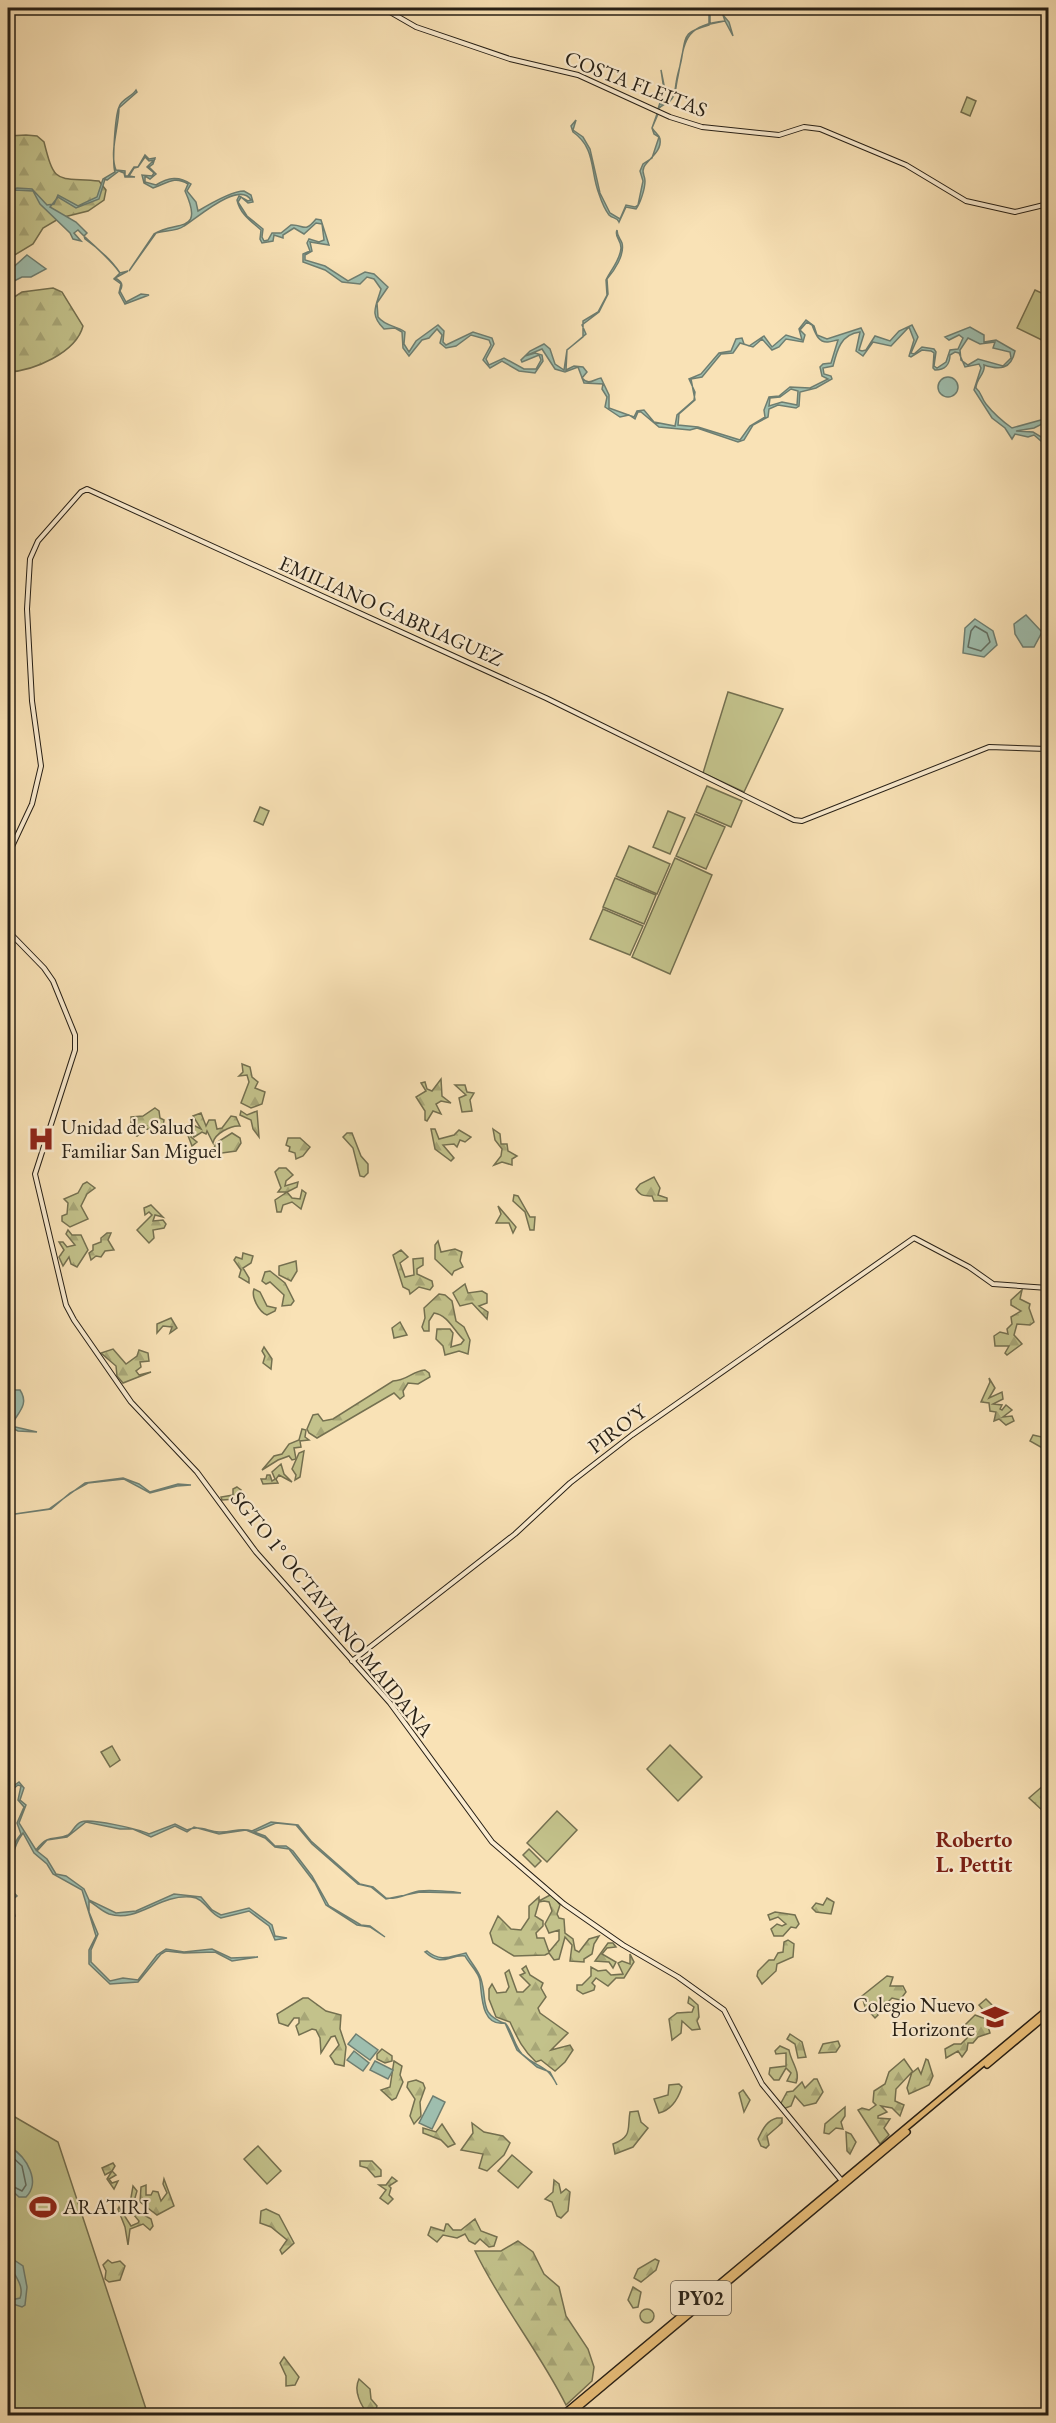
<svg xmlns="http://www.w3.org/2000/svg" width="1056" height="2423" font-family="'EB Garamond',serif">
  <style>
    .forest { fill: url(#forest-firs); stroke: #747050; stroke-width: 1.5; fill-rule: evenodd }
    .park { fill: url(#park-dots); stroke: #747050; stroke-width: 1.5 }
    .pitch { fill: #c3c28b; stroke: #747050; stroke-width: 1.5 }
    .water { fill: #9ebeae; stroke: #6e7e71; stroke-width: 1.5; fill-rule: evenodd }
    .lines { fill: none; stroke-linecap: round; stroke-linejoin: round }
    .shore { stroke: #626e62; stroke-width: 1.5 }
    .stream { stroke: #6e7e71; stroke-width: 1.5 }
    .secondary-casing { stroke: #261f15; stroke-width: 6 }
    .trunk-casing { stroke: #261f15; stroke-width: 8 }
    .secondary { stroke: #fbecd0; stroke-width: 4 }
    .trunk { stroke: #ecc17b; stroke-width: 5 }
    .labels { text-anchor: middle; stroke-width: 4.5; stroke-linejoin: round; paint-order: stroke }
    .shield { fill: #fbecd0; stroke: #665c4d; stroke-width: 1.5 }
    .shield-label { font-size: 20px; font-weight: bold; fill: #261f15 }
    .street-label { font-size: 21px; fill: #261f15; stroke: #fbecd0 }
    .poi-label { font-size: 21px; fill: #261f15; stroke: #fbecd0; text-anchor: start }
    .neighbourhood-label { font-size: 22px; font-weight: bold; fill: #7a1f14; stroke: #fbecd0 }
  </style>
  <defs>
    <pattern id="forest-firs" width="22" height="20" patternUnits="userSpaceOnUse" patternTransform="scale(1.5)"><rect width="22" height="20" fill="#c3c28b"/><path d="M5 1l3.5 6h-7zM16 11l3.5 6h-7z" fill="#a7a677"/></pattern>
    <pattern id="park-dots" width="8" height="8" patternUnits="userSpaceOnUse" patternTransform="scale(1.5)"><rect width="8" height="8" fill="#c3c28b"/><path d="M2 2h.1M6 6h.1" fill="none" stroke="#a7a677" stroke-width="1.8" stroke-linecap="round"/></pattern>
  </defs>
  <rect width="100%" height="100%" fill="#f9e2b6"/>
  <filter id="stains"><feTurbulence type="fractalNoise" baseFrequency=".00333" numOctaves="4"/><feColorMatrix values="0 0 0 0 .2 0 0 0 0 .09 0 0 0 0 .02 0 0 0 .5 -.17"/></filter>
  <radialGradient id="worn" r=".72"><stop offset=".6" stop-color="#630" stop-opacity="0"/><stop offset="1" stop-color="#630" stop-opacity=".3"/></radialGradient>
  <!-- forest -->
  <g class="forest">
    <path d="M26,135l11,1 7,6c11,44 12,35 55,39l7,9 -2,10 -16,11 -28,7 -17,10 -10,16 -25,15v-123z"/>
    <path d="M53,288l9,4 21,34c-7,27 -50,45 -75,46v-71l14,-9z"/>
    <path d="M242,1064l8,3 2,10 6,5 -3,6 10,4 -3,12 -11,4 -10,-5 8,-21 -2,-7 -8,1 4,-4z"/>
    <path d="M441,1079l1,17 9,7 -10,-2 -5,3 5,10 -8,-3 -6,10 -2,-1v-9l-9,-14 10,-6 -5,-8 4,-1 2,7 5,2z"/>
    <path d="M455,1085h10l2,7 7,1 -4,7 2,11 -10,1 -3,-14 7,-3z"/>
    <path d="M155,1108l4,3 1,7 4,2 -1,7 -7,3 -9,-1 -10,7 -7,-4 2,-3h10l4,-3 -15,-2v-7l12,-1z"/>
    <path d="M241,1111l6,4 10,-4 2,26 -6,-8 -2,-9 -11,-5z"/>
    <path d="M201,1113l5,13 3,-6h6l2,9 5,-1 9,-12 5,1 4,9c-9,-1 -26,8 -27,17l-6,-12 -1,3 -4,-2 -8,5 -1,-3 -2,3 6,5 -5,4 -5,-13 8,-7 6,3 -8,-13z"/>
    <path d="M431,1129h4l4,10 15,-4 5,-5 12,7 -6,5 -5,-2 -3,7 -3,-3 -11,1 11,13 -3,3 -16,-12z"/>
    <path d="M493,1129l7,5 1,10h6l1,7 9,5 -5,3v6l-10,-3 -8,3 7,-9 1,-7 -7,-9z"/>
    <path d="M232,1133l8,5 1,5 -5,8 -14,2 -8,-5 2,-5z"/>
    <path d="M347,1133h5l9,23 7,8v9l-4,4 -4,-1 -7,-28 -10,-11z"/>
    <path d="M288,1138h12l10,9 -7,9 -7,3 -1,-6 -6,-2 1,-4 -4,-2z"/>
    <path d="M279,1168h7l7,7 -7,6 -1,5 13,-4 -1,5 -10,5 5,6 8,1 2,-9 4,3 -5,16 -9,-7 -9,3 -2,7h-4l-2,-12 12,-8h-9l3,-4 -6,-16z"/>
    <path d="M654,1177l6,11 -2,7 9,3v3h-13l-2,-5c-8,-1 -11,1 -16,-7l4,-5z"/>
    <path d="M87,1182l8,6 -8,6 -6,12 7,13 -18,8 -8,-6v-5l5,-2 1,-11 -4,-4 14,-6 5,-9z"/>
    <path d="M514,1195l4,1 12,21h5l-1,13h-4l-5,-18 -12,-11z"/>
    <path d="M151,1205l12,12 -8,-2 -2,6 10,-1 3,4 -2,4 -11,2 1,8 -5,5 -12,-13 15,-15 -3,-3 -4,3 -1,-7z"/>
    <path d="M498,1206l18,21 -3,6 -4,-10h-13l5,-9z"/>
    <path d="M68,1230l4,5h9l7,15 -11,17 -6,-3 -2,-7 -6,9 -4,-9 5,-7 -5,-8h4l4,5 8,-2 -9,-11z"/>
    <path d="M107,1233h4l-3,7 6,10 -9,1 -4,6 -5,-1 -5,4 -2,-7 4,-3v-5l8,-3v-4z"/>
    <path d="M438,1241l3,11 14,-3 7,3 -2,9 3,6 -9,4 -2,4 -17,-16v-14z"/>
    <path d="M401,1250l7,7 -8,6 5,14 9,-2 -1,-16 10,-1v7l-6,4v5l15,7 1,5 -3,4 -11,-3 -9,7 -1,-4 -6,-3 -10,-32z"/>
    <path d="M243,1253l10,3 -2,7 -8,5 6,10v5l-10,-6 2,-7 -7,-10 2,-3 6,2z"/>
    <path d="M296,1261l1,10 -6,10 -12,-6v-9z"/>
    <path d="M270,1271l15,12 9,18 -3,4 -9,1 2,-11 -14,-13 -4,2 -4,-3 3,-9z"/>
    <path d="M465,1284l3,9 14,-2 5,3v9l-8,3 9,6 -1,7 -15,-16 -12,3 -7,-13z"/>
    <path d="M254,1289l6,3 7,14 9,2 -1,3 -8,4c-8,-3 -16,-18 -13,-26z"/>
    <path d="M1022,1290l-2,9 10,5 -1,4 5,14 -4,3 -13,-1 -3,11 8,9 -15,11 -2,-2 4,-7h-14l-1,-10 6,-4 8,2 -1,-5 5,-5 -1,-7 10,-6 -10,-6v-5z"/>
    <path d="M439,1294l6,1 7,6 4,20 8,6 6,13 -2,14 -9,-3 -14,4 -2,-9 -7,-7 1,-10h13l3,4 -2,14 10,-3 3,-4c-10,-9 -16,-25 -30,-27l-5,8v10h-5l-2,-4 3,-9 -1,-10z"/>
    <path d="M171,1318l6,10 -7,5 2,-6 -9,-1 -6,7v-9z"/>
    <path d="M400,1322l7,13 -13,3 -2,-10z"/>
    <path d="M264,1347l8,12 -1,10 -8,-6 2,-7 -3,-5z"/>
    <path d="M113,1349l13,15 11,-8 2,-6 9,3 1,8 -9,1 1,5 -5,4 3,4 12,-3 -28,11 -6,-7 -1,-10 -15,-13z"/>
    <path d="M425,1370l4,3 1,4 -12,7 -10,-1 -5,8 1,5 -4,3 -6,-6 -77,45 -8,-5 -2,-4 6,-14 5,-1 5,7 10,-2 60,-38c14,0 19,-10 32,-11z"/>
    <path d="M989,1378l6,10 -6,10 13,-6 1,7 -10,5 9,1 -2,4 2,1 4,-5 6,5 -9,7 9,-1 2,5 -8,4 -7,-6 -5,2 2,-9 -6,-1 -1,-8 -8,-1 9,-20z"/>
    <path d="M302,1429l4,1 -1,7 4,3 -9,1 1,6 -7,1 2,11 -4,1 -3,-4 -11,4 -16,10 12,-14 8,-2 7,-10 10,-4z"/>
    <path d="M1033,1435l9,2v4l4,-1 2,8 -2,2 -16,-9z"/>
    <path d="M304,1451l-4,26 -5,3 1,-5 -4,-6 7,-16z"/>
    <path d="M281,1464l3,10 8,8 -13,-7 -3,4 2,4 -15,1 -2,-5h5l1,-4h3l2,6 3,-2 -3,-7z"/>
    <path d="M237,1487l4,3 -2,3 8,8 -8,3 -2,-5 -15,1 -1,-3 12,-2v-6z"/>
    <path d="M552,1894l8,11 -3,9 2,4 5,1 1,14 8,6 2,11 4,2 10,-13 10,-3 -5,8 -2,10 -8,5v3l-14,-1 2,-16 -7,-8 -6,22 -5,1 -5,-7 -4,2 -31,1 -21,-13 -3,-10 8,-17 13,13 10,1 8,-12v-12l10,-9v4zM544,1901l5,1 3,9 -7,13 4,9 10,-3v10l-10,12 -5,-14h-7l-1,-5 7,-7v-5l-8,-5 4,-14z"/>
    <path d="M827,1898l7,4 -3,12 -15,-2 -4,-4 4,-5 7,2z"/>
    <path d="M775,1912l20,3 4,9 -3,4 -5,-1 -8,9h-9l-3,-7 6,-5 5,2 4,-2 -8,-7 -8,3 -2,-5z"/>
    <path d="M788,1940l6,4 -1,13 -16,7 -1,7 -14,13 -5,-8 1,-5 11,-11h5l4,-7 5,-1 1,-10z"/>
    <path d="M608,1943h5l3,4 -9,1 -5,6 14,8 -3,6 -4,-6 -14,-1z"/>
    <path d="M630,1954l4,8 -10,16h-8l-8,8 -12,-8 -4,5 3,3 -1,4 -11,4 -6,-4v-5h5l9,-9v-9l7,4 8,-1 5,5 12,-1 -5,-11 4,-2 8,3z"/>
    <path d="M526,1966l4,9 13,8 -2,5 5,9 -8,11 2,5 28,20 -17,17 19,-5 3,5 -8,12 -10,9 -14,-11 -5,2c-14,-13 -19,-25 -26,-40l-14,-5 -7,-18v-10l3,-5 5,9 9,-1 3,-5 -4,-14 4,-3 8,22h6l7,-7 -10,-10 5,-2 -3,-4z"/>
    <path d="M887,1976l6,1 -3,9h13l3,6 -6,8 -8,-2 -8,8 -10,-1 4,10 -3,3 -10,-11 -3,-11z"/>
    <path d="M689,1997l9,8 1,12 -2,4 3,8 -8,1 -10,-9 -1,12 -9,7 -3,-21 8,-6 15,-1 2,-5 -6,-4z"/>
    <path d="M303,1998h5l18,13 15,4 -1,14 6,18 -2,19 -9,-2 -5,-8 9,-11 -4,-9 -4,1 -10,16 -1,-15 -4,-8 -4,-1 -13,6 -3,-9 3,-3v-5h-5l-6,8 -9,-3 -2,-9z"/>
    <path d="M975,2015l11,4 4,14 -12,4 -5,6h-5l-1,7 -5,7 -4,-6 -12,7 -1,-9 9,-5h7l6,-6 -4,-11z"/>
    <path d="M790,2034l12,8 4,15 -8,1 -3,-14 -8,-5z"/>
    <path d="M838,2041l2,5 -4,6 -17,1 4,-9z"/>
    <path d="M780,2046l9,4c2,12 12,22 7,33l-9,-2 4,-8 -5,-5 -7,12h-5l-5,-6 1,-6 16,-2v-13l-10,1 -1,-3z"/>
    <path d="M382,2049l10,7v5l-7,2 -8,-4v-5z"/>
    <path d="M904,2059l9,13 5,-4 3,6 5,-15 2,1 5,16 -4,9 -20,9 -2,-6 5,-16 -16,17 -1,12 9,4 -4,11 -8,-8 -11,-2 6,6 -9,4v2l12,1 -6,9 5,7 -9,9 -22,-34 4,-2 7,2 7,-5 -3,-3 1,-11 11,-7 4,-12z"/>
    <path d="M394,2061l8,5 -2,9 3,7 -7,16 -4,2 -11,-10 9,-3z"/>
    <path d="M814,2079h3l6,13 -7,11 -12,3 -9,-10 -4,10 -8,3 -2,-6 6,-11 6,-1 9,-9 3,6z"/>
    <path d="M416,2080l7,3 2,5 -5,14 1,14 -7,8 -4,-8 5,-17 -8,-12 1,-5z"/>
    <path d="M679,2084l3,3c-4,12 -10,23 -23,26l-5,-14 14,-4 1,-10z"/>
    <path d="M743,2090l7,10 -6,12 -5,-19z"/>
    <path d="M845,2107v9l-4,6 2,7 -7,-1 -7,6 -5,-1 1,-9z"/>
    <path d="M638,2111l3,11 7,6 -15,19 -18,7 -2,-10c20,-7 14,-16 17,-32z"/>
    <path d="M777,2118h5v5l-15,13 2,9 -3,3 -5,-2 -3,-7c5,-10 8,-18 19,-21z"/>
    <path d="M472,2123l12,9 19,4 7,7 -6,12 -17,16 -8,-3 4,-14 -22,-4 12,-17z"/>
    <path d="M442,2124l13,20 -7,3 -7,-7 -18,-7v-5l13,4z"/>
    <path d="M846,2132l5,2 5,8 -6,12 -3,-3z"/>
    <path d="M360,2161h12l9,9v6l-6,1 -8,-9 -7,-2z"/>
    <path d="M113,2163l2,3 -3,5 4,4 -7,4 3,4 6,-2 -4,8 -7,-10 5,-8 -7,4 -3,-7z"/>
    <path d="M392,2177l5,4 -8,5 2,2 -2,7 4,4 -5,5 -8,-6 6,-8 -7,-5h7z"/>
    <path d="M164,2179l10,27 -17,9 -17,-13 1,-15 5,-2v10h5l2,-4 5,1 3,9 6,-8 -4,-9z"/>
    <path d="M554,2180l5,4 2,9 5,-4 4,3 -2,19 -7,7 -4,-2 -5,-14 -7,-3 8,-7z"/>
    <path d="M133,2186l4,5 -5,17 19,11 2,7 -3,4 -7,-6 -13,5 -2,16 -3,-18 -7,-18 1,-2 12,19 7,-3 1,-2 -10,-12z"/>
    <path d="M266,2209l13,6 15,28 -12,11 -2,-4 7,-10 -16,-13 -11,-4 1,-12z"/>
    <path d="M475,2219l6,12 16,6 -3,9 -5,1 -9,-8 -5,5 -6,-3 -4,-7 -8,4 -14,-3 -6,7 -9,-7 3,-8 13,4 2,-7h2l5,6h8z"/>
    <path d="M518,2241l15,11 11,22 15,13 7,29 22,33 6,18 -2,14 -26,24c-27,-54 -65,-100 -91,-154h26z"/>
    <path d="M655,2259l4,2 -3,9 -15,12 -7,-4 4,-9z"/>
    <path d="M108,2260l4,3 8,-2 5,5 -5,14 -11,2 -4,-3 1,-8 -3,-6z"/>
    <path d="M633,2287l8,5 -3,15 -5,1 -5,-8z"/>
    <circle cx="647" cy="2316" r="7"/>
    <path d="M284,2357l15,20 -4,8 -9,1v-10l-6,-13z"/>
    <path d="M359,2379l11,10 1,10 6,7 -3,9h-5c-8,-9 -16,-24 -10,-36z"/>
  </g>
  <!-- park -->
  <path class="park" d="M1044,1785l4,5v15l-5,6 -14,-13z"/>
  <!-- pitch -->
  <g class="pitch">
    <path d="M967,97l9,4 -6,15 -9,-4z"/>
    <path d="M1035,290l13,6 -2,46 -29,-14z"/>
    <path d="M728,692l55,17 -39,83 -41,-19z"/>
    <path d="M707,786l35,15 -11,26 -35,-15z"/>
    <path d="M260,807l9,4 -6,14 -9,-4z"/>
    <path d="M668,811l17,7 -15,36 -17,-7z"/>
    <path d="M695,814l30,13 -19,42 -30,-13z"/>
    <path d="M629,846l41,18 -13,30 -41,-18z"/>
    <path d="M675,858l37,17 -42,99 -38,-17z"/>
    <path d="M615,878l41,17 -12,29 -41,-17z"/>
    <path d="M603,909l40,17 -13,29 -40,-16z"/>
    <path d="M670,1745l32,32 -24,24 -31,-32z"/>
    <path d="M112,1746l8,14 -10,7 -9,-15z"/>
    <path d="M557,1811l20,19 -30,32 -20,-19z"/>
    <path d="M529,1849l12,12 -6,6 -12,-12z"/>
    <path d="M986,1999l13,13 -8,7 -12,-14z"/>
    <path d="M8,2113l50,29 90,273h-140z"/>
    <path d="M258,2146l23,25 -14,13 -23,-25z"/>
    <path d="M512,2155l20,17 -14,16 -20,-17z"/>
  </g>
  <!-- water -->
  <g class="water">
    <path d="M709,8l1,2v14l15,-3 -3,-9 2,-4 -1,7 6,7 4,14 -8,-15c-44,4 -40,23 -48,60 -1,5 -1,10 -3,14 -3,8 -12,9 -16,14l6,-19 -3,-20 4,20 -5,8 1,6c3,-1 6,-1 9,-3 5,-4 5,-12 6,-17 1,-10 5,-19 6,-28 4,-23 3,-24 27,-31z"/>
    <path d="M136,90l1,2 -18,16c0,18 -10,45 -3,62l9,1v5h3l6,-9h4l7,-12 4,4 6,-1 -2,6 -4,3 7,7 -6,5 -5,-3v6l11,3c13,-8 23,-9 35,-1l-4,7 9,11 2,9c10,-6 34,-20 46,-20l7,4 2,7 -5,1 -7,-6 -3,5 9,14 16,13 -1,8 2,4 4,-1 4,-7h9l10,-8c13,-1 13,9 25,-6l5,1 8,25 -19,-3 2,9 -7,4v5l20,6 23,15 17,-9 9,2 14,13 -11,16 1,14c8,10 18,8 27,15l-1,12 5,8 7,-11 22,-16 6,6 -1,11 3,3 27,-13 19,6 2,6 -8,15 3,6 15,-7 20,11h12l5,-9 -2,-5 -17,7 -1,-2 9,-9 14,-7 6,5 5,15 9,6 3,-20 16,-13v-16l15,-9 9,-17 -1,-15c5,-11 14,-19 15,-32 0,-9 -7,-11 -4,-18 0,6 3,8 5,13 3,12 -8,28 -15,36l1,15 -9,18 -17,13 4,9 -19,16 -1,20 8,-4 9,1 4,5 -5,6c7,8 12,1 19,0l8,17v13l25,9 3,-6 7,-1 10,12 21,4 2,-11 17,-15 1,-8 -6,-13 12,-5 18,-21 12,-2 5,-12 6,-1 2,6 5,2 15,-10 8,11 14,-12 16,5 -3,-11 7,-9 8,6 3,9 10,4 34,-11 3,6 -5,16 3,1 4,-1 9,-14 15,5 9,-10 13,-6 6,12 -7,16 3,1 8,-7 12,2 2,3 -2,14 3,2 9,-6 4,-12 8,-1 5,-11 -4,-3 -10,5 -4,-3 25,-10 14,8v7l12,-2 19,11c-4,19 -16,19 -31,14 2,9 -8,13 -8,23 6,5 5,10 10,16 8,10 16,17 26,24l36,-10v15l-2,-11 -12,6 -18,3 17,1 15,9v6l-14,-12 -6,2 -13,-3 -3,5 -7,-11 -13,-10 -18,-28 7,-22 -2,-4 -14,3 -6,-14 -4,-1 -5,3c0,9 -5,15 -15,15l-2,-2 1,-15 -3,-2 -9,-1 -11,7 -2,-1 5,-16 -5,-13 -18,19 -18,-4 -10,14 -7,-5 4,-19c-19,2 -23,18 -27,34l-10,2 1,6 7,2 1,3 -16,9 -16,4 -1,14 -3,2 -18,-3 -9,4 -1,8 -15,8 -9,15 -6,2 -41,-14 -7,2 -31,-3 -18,-15h-3l-3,7 -6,-4 -9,2 -15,-10 2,-10 -5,-8 1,-5 -19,-1 -6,-16 -13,5 -10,-3 -13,-20 -17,7 10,-3 7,2 1,6 -8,12 -16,-2 -17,-10 -12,7 -7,-8 8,-15 -2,-5 -18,-5 -15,11 -10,2 -6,-5 2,-8 -5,-6 -8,9 -7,2 -13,16 -6,-8 -1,-16 -7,-4 -11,1c-15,-15 -8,-22 -3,-40l-7,-10 -7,-2 -7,7 -18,-2 -17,-12 -22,-8v-8l7,-3 -3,-8 2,-4 10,3 5,-2 -2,-16 -6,-1 -12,11 -10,-6 -11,7v3l-9,-3 -1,6 -11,2 -2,-4 1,-9c-10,-9 -21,-16 -24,-30l2,-4 9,5 3,-1c-12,-20 -55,19 -67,26 -8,6 -19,4 -28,7l-27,38 25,-37c22,-14 51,1 31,-43l3,-7c-14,-9 -22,0 -35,4l-9,-5 -2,-8 10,1 2,-3 -7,-6 7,-7 -5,1 -4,-4 -7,10 -4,1 -5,8 6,1h-10l-1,-4 -5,-2 -12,9 -2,-1 -6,20 -23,9 -18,-11 -8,10 26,15 11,11 -3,3 1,3c14,10 26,20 35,34l8,-2 -13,7c6,3 9,6 5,13l6,11 15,-8 8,1 -24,9 -6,-11 2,-9 -7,-5 6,-6c-12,-17 -29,-29 -42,-43l-4,3 7,8 -8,-2 -3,-6 -30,-29 -7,-13 -18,-1 -7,4v-2l9,-4 15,1 15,16 7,-1 4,-9 20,11 19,-9 6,-18 12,-7c-3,-8 0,-56 4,-65 2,-8 13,-10 17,-17zM807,322l5,3c3,7 6,18 16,17 4,0 7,-2 10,-2l-7,23 -8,1 -3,3 2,9 6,3 -18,9 -20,-1 -11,9 -10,1 -5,13 1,7 -15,9 -10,14 -42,-13 -20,-2 1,-11 16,-14 -4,-21 11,-2 19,-23 12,-1 7,-10 13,4 9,-8 10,11 7,-3 7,-8 17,3 2,-7 -5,-5zM968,338l12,6 15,-2 -2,6 17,4 1,6 -8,8 -25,-7 -10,6 -7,-5 -1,-10zM791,389l7,2 -1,14 -15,-3 -13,4 1,-8 10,-1z"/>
    <path d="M657,114h1l-6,14c3,5 7,6 8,11 2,13 -12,20 -16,28 -3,6 1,8 1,14 0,8 -5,23 -9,28l-10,-2 -7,15c-2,-5 -6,-3 -10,-7 -3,-4 -8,-15 -10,-21 -9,-23 -3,-46 -26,-62l-2,-6 5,-6 -3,10 10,7 7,12 10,44 10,20 10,6 6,-14 9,2 3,-2 5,-24 -3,-10 3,-7 9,-6 7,-21 -5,-3 -2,-6z"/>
    <path d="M27,255l19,14 -15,8h-9l-14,7v-12z"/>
    <circle cx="948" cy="387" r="10"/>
    <path d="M1026,615l16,17 -8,15h-11l-8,-13 -1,-10z"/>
    <path d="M975,619l18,12 4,14 -13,12 -21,-4 2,-25z"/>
    <path d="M8,1386l3,4h9c10,15 -3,23 -9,36l26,6 -19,-1 -8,-4 -2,2z"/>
    <path d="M123,1478l16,6 11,8 28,-8 13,1 -14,1 -27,7 -26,-14 -36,4 -18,10 -19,16 -43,6 41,-6 36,-26z"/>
    <path d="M19,1782l5,6 -4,12 6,5 -7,18 17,27c14,-18 18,-8 32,-15 5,-3 7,-11 13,-13 9,-4 58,7 68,12l26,-10 12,6c12,-5 20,1 32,2 12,1 21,-5 33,-1l19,-9 27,3 13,16 42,37 7,6 13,3 13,11c11,2 22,-5 33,-7 10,-1 34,0 42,2l-41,-1 -34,7 -15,-12 -13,-3 -46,-40 -16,-19 -20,-2 -22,9 11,4 10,10h11l7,5 19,25 17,30 32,19 9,1 15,11 -15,-10 -13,-2 -31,-20 -11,-22 -26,-34 -14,-2 -10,-9 -19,-8 -27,4 -25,-7 -7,5 -12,-6 -24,11 -18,-8h-13l-34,-7 -19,15 -20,3 -10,11 10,8 9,15 10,2 18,13 5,11 27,13 20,-2 38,-17 27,3 11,13 9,5 28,-7 23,17 3,11 12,2 -12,2 -6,-14 -20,-15 -28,7c-13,-5 -16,-20 -30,-21 -32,-3 -53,26 -82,17 -8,-3 -13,-9 -20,-13v11l9,22 -7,16v12l19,19 13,-3 15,2 19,-25 9,-6 18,3 28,-3 19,9 27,-1 -26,4 -17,-9 -31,1 -18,-2 -5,3 -23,28 -28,2 -21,-20v-14l7,-14 -14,-46 -29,-16 -6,-10 -13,-11 -11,-20c-12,16 -13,35 -15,54l9,9 -6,5 4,15 -7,3 6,-4 -3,-14 4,-4 -7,-8c-1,-18 1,-41 13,-55l-4,-11 7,-16 -6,-7 3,-14 -3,-1 -10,8v-3z"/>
    <path d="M427,1951c14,12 24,5 39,2 4,9 12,16 15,26 7,23 -3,34 25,45 7,9 8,21 16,30 16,15 24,9 35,31l-7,-13 -13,-5 -20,-17 -12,-27c-24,4 -23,-28 -25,-42 -1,-9 -11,-17 -15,-25 -16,-2 -22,12 -40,-4z"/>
    <path d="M356,2034l22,16 -8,10 -22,-16z"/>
    <path d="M354,2051l15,12 -6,8 -16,-11z"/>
    <path d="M375,2061l18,9 -5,9 -18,-9z"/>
    <path d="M433,2096l12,6 -13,27 -13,-6z"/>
    <path d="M10,2147c17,10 31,35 16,50h-7l-11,-10v-39z"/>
    <path d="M8,2256l15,10 4,21 -2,18 -3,2 -12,-4 1,-3 9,-2c6,-16 -13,-28 -12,-42z"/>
  </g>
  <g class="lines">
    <!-- shore -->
    <g class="shore">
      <path d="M975,626l12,7 3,9 -9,9 -13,-4 3,-16z"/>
      <path d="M8,2153l14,13 4,19 -4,6 -14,-7"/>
    </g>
    <!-- stream -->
    <path class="stream" d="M8,2073l6,-1"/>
    <defs>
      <g id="secondary">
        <path d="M383,8l33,19 94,32 68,16 92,42 32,10 77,8 25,-8 16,2 86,36 60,36 49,11 33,-8"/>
        <path d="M8,855l24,-51 9,-38 -9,-65 -5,-92 3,-50 8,-18 43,-49 6,-3 459,209 248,122 8,1 187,-74 59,2"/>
        <path d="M8,931l36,37 9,13 22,54v15l-40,124 31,131 8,15 57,82 66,70 59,80 134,151 102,139 72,62 59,41 55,32 46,33 38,74 80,97"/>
        <path d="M352,1661l163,-127 55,-51 62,-48 282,-197 55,29 24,17 55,4"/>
      </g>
      <g id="trunk">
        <path d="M987,2065l61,-51"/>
        <path d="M561,2416l487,-407"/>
        <path d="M568,2416l339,-284"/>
      </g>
    </defs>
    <!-- secondary casing -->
    <use href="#secondary" class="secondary-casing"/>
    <!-- trunk casing -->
    <use href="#trunk" class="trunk-casing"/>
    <!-- secondary -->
    <use href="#secondary" class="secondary"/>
    <!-- trunk -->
    <use href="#trunk" class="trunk"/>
  </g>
  <!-- icons -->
  <defs>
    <symbol id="hospital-bare" viewBox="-9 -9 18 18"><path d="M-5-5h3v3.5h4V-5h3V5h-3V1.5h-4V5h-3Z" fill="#8f2418" stroke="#fbecd0" stroke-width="2.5" paint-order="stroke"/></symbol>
    <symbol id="university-bare" viewBox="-9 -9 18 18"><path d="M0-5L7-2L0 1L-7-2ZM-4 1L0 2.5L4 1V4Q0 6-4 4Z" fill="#8f2418" stroke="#fbecd0" stroke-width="2.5" paint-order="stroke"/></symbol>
    <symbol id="stadium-bare" viewBox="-9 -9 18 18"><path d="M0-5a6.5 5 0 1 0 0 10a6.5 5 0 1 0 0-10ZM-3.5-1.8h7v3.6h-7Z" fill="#8f2418" stroke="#fbecd0" stroke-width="2.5" paint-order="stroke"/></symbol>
  </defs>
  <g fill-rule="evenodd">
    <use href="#hospital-bare" x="22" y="1120" width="38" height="38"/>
    <use href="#university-bare" x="976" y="1998" width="38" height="38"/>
    <use href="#stadium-bare" x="24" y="2188" width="38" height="38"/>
  </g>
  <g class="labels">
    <!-- shield labels -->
    <rect class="shield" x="671" y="2281" width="60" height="34" rx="4.5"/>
    <g class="shield-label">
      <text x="701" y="2305">PY02</text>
    </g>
    <!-- street labels -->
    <g class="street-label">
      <text transform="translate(636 84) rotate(21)" y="7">COSTA FLEITAS</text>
      <text transform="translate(391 611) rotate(24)" y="7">EMILIANO GABRIAGUEZ</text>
      <text transform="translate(617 1429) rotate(-37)" y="7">PIRO'Y</text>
      <text transform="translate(332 1614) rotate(51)" y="7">SGTO 1° OCTAVIANO MAIDANA</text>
    </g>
    <!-- poi labels -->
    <g class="poi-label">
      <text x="61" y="1134">Unidad de Salud<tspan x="61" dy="24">Familiar San Miguel</tspan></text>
      <text x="975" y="2012" text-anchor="end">Colegio Nuevo<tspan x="975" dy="24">Horizonte</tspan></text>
      <text x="63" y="2214">ARATIRI</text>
    </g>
    <!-- neighbourhood labels -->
    <g class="neighbourhood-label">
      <text x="974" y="1847">Roberto<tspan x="974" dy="25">L. Pettit</tspan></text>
    </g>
  </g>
  <!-- margin -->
  <rect width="1056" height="2423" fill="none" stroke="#f9e2b6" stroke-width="30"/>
  <rect x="9" y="9" width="1038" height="2405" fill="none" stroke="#261f15" stroke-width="3"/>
  <rect x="15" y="15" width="1026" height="2393" fill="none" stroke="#261f15" stroke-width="1.5"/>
  <rect width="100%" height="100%" filter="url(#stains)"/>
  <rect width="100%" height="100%" fill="url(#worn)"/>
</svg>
